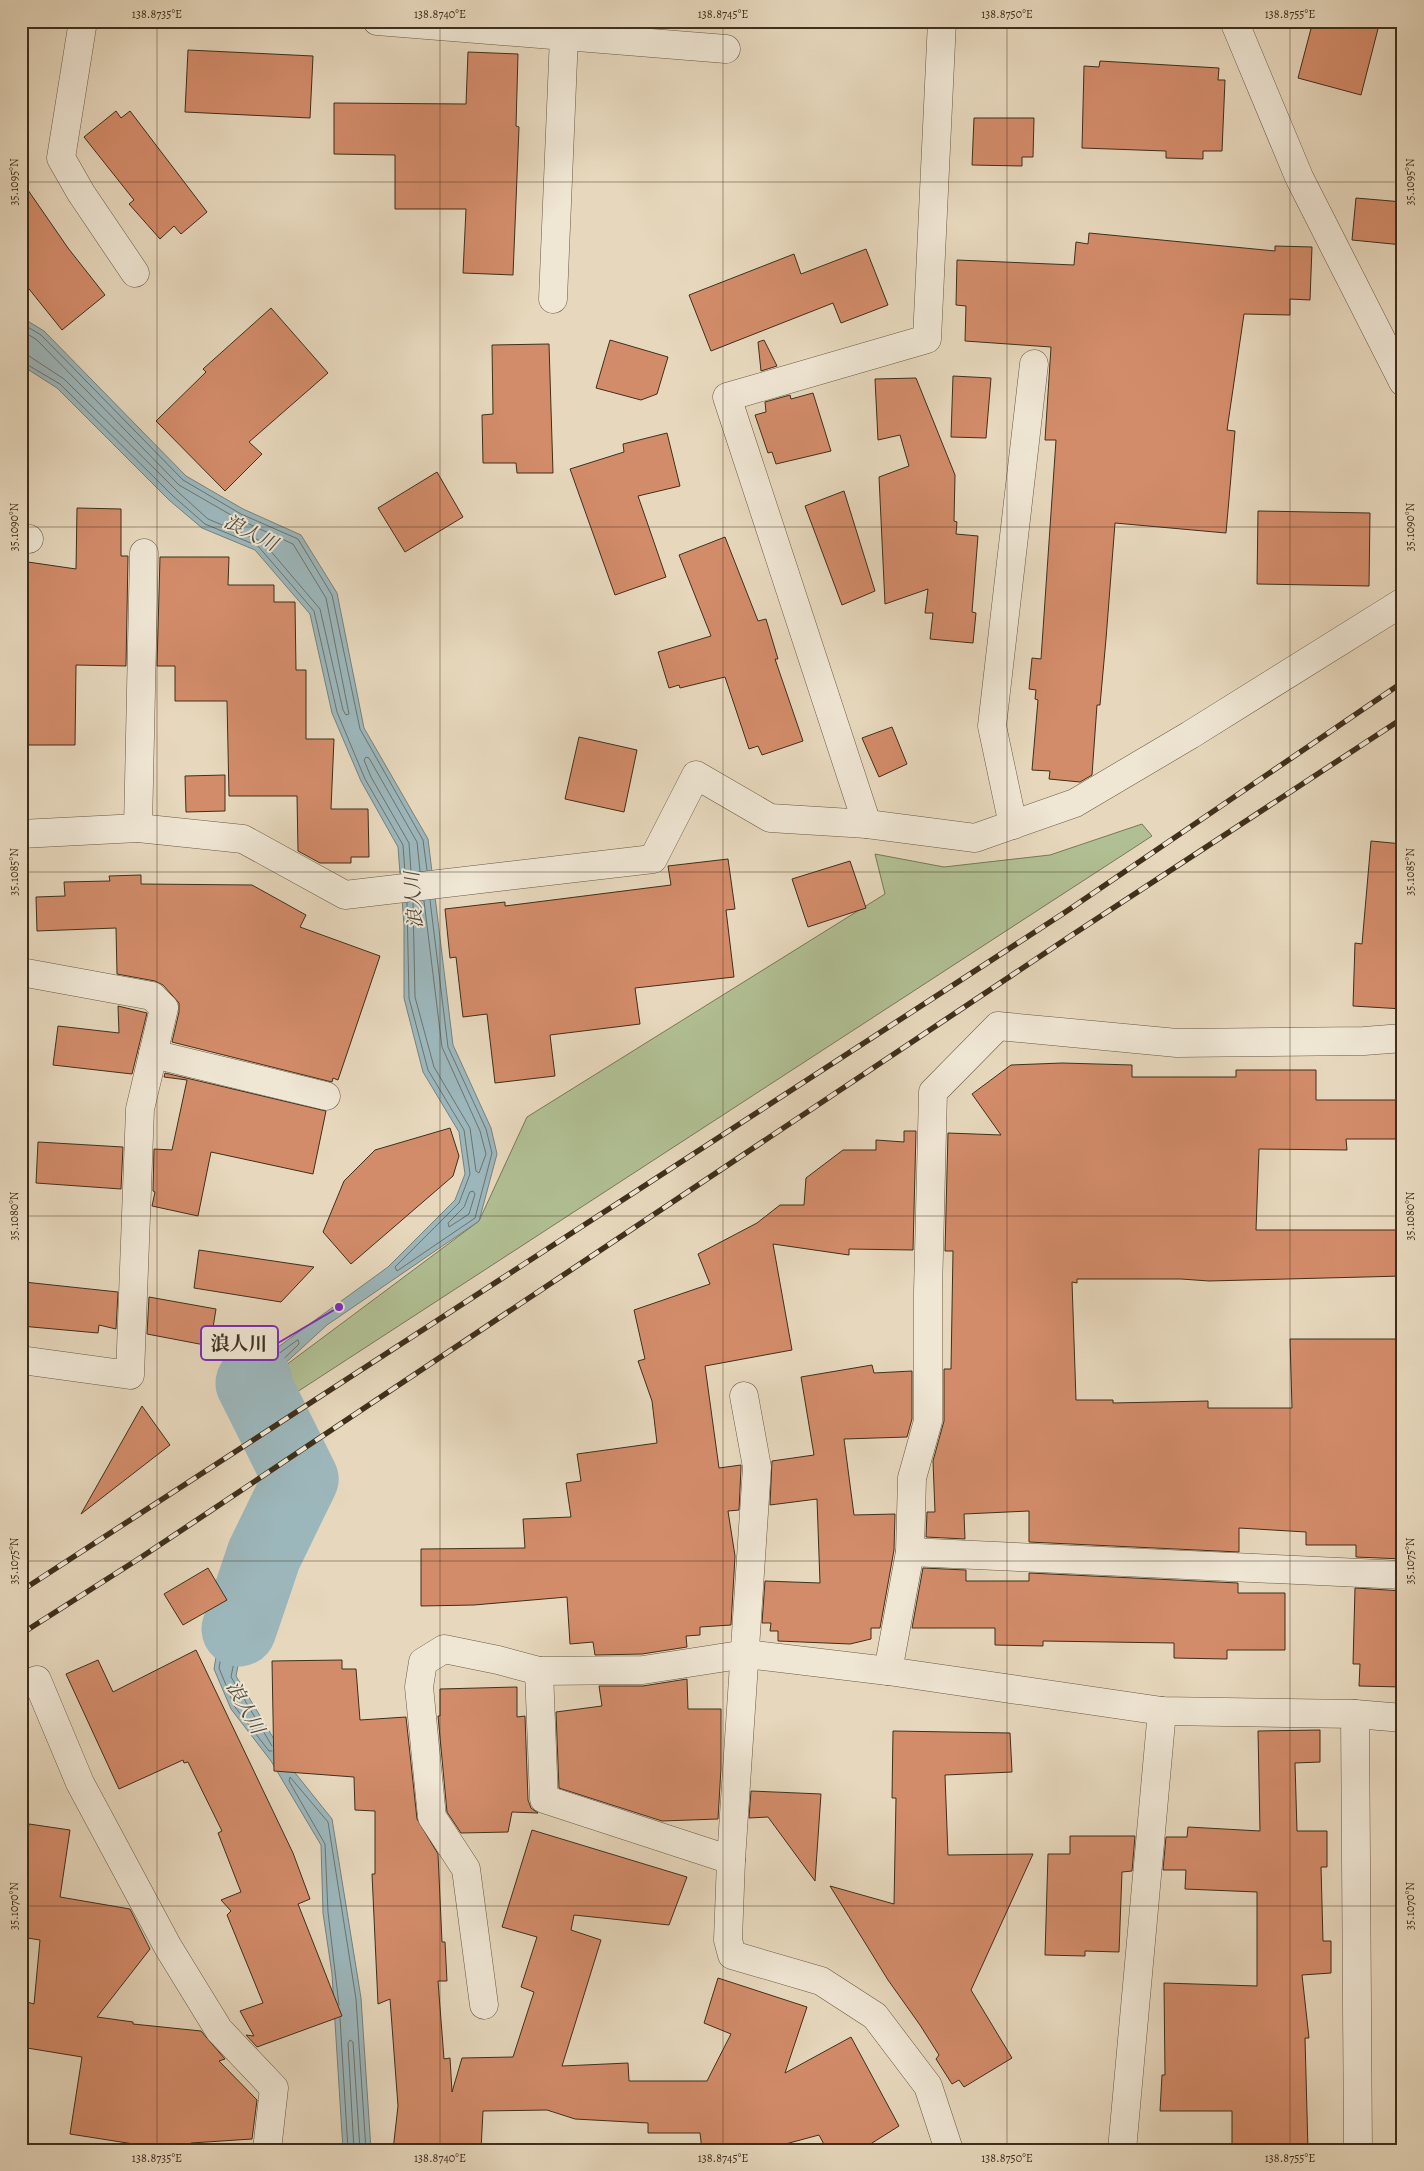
<svg xmlns="http://www.w3.org/2000/svg" width="1424" height="2171" font-family="Alegreya,'Noto Serif JP',serif">
  <style>
    .green { fill: #b1c094; stroke: #787858 }
    .water { fill: #9cb7bc; stroke: #77817c }
    .lines { fill: none; stroke-linecap: round; stroke-linejoin: round }
    .shore { stroke: #6e736c; stroke-width: 1 }
    .river { stroke: #9cb7bc; stroke-width: 75 }
    .building { fill: #d38c6a; stroke: #3f2f1b }
    .street-casing { stroke: #695944; stroke-width: 29 }
    .street { stroke: #efe6d4; stroke-width: 28 }
    .rail-casing { stroke: #3f2f1b; stroke-width: 5.5 }
    .rail { stroke: #efe6d4; stroke-width: 4; stroke-dasharray: 11; stroke-linecap: butt }
    .ticks { fill: none; stroke: #3f2f1b; stroke-width: 1; stroke-opacity: 0.45 }
    .labels { text-anchor: middle; stroke-width: 4; stroke-linejoin: round; paint-order: stroke }
    .water-label { font-size: 19px; font-style: italic; fill: #524a3b; stroke: #efe6d4 }
    .leader { fill: none; stroke: #7b2cbf; stroke-width: 2 }
    .callout-dot { fill: #7b2cbf; stroke: #efe6d4; stroke-width: 2 }
    .callout { fill: #efe6d4; stroke: #7b2cbf; stroke-width: 2 }
    .callout-label { font-size: 19px; text-anchor: middle; font-weight: bold; fill: #3f2f1b }
    .neatline { fill: none; stroke: #3f2f1b; stroke-width: 2 }
    .ticks-label { font-size: 12px; text-anchor: middle; fill: #3f2f1b }
  </style>
  <rect width="100%" height="100%" fill="#e7d8bd"/>
  <filter id="stains"><feTurbulence type="fractalNoise" baseFrequency=".004" numOctaves="4"/><feColorMatrix values="0 0 0 0 .2 0 0 0 0 .09 0 0 0 0 .02 0 0 0 .5 -.17"/></filter>
  <radialGradient id="worn" r=".72"><stop offset=".6" stop-color="#630" stop-opacity="0"/><stop offset="1" stop-color="#630" stop-opacity=".3"/></radialGradient>
  <!-- green -->
  <path class="green" d="M1142,824l10,12 -855,556 -23,-18 205,-153 48,-104 358,-223 -10,-40 69,13 106,-12z"/>
  <!-- water -->
  <path class="water" d="M21,317l23,14 142,145 57,33 58,26 36,58 27,135 64,111 25,206 38,83 6,26 -18,67 -152,104 -58,53 3,25 33,56 -51,126 -18,91 56,93 40,50 29,179 10,152h-28l-11,-176 -9,-61 -2,-68 -50,-84 -40,-52 -17,-40 5,-30 61,-160 -13,-43 -23,-27 -3,-35 147,-107 67,-67 10,-26 -6,-42 -36,-60 -19,-74v-73l-6,-78 -37,-66 -29,-68 -22,-99 -55,-64 -53,-22 -33,-28 -112,-112 -36,-23z"/>
  <g class="lines">
    <!-- shore -->
    <g class="shore">
      <path d="M21,323l20,12 142,145 58,34 57,25 34,56 28,134 63,111 4,30"/>
      <path d="M21,330l16,10 142,145 59,34 55,25 33,54 23,116 -3,1 -3,-5 -23,-101 -57,-67 -55,-23 -31,-28 -113,-112 -35,-23 -8,-1"/>
      <path d="M21,361l39,23 113,112 32,28 53,22 56,65 23,101 28,67 38,66 2,28"/>
      <path d="M411,872l-2,-29 -38,-66 -7,-17 2,-3 3,1 48,84 3,29"/>
      <path d="M413,902l2,95 19,70 36,61 6,43 3,2 7,-19 -6,-23 -38,-84 -18,-146"/>
      <path d="M407,903l2,95 19,72 36,60 6,44 -11,29 -64,64 2,4 78,-53 17,-65 -6,-24 -38,-82 -18,-147"/>
      <path d="M470,1192l3,-1 2,3 -6,20 -20,13 -1,-4 16,-16z"/>
      <path d="M298,1340l1,4 -35,34 3,26 32,55 -21,54 -3,1 -2,-3 12,-33 -14,-44 -23,-27 -2,-29z"/>
      <path d="M255,1378l3,2 3,25 -2,3 -5,-5 -1,-22z"/>
      <path d="M272,1746l-41,-69 17,-85 -3,-3 -21,51 -5,28 16,39 34,44h3"/>
      <path d="M339,2005l-11,-93 -3,-68 -36,-63 1,-4 38,45 28,177 10,151"/>
      <path d="M340,2018l8,132"/>
      <path d="M354,2150l-6,-107 2,-3 3,2 7,108"/>
    </g>
    <!-- river -->
    <path class="river" d="M239,1629l25,-74 37,-76 -48,-96 2,-2"/>
  </g>
  <!-- building -->
  <g class="building">
    <path d="M1313,21h67l-19,74 -63,-17z"/>
    <path d="M188,50l125,6 -3,62 -125,-6z"/>
    <path d="M468,52l50,2 -2,72 3,1 -6,148 -50,-2 3,-64h-71v-54l-61,-1v-51l132,1z"/>
    <path d="M1100,61l119,7 -1,12h7l-3,71h-19v8l-37,-1v-7l-84,-3 2,-82 15,1z"/>
    <path d="M116,111l5,7 9,-7 77,101 -26,22 -7,-8 -14,13 -31,-35 5,-4 -50,-63z"/>
    <path d="M974,118h60l-1,39h-11v9l-50,-1z"/>
    <path d="M21,180l47,68 37,47 -43,35 -41,-51z"/>
    <path d="M1356,198l47,4v43l-51,-5z"/>
    <path d="M1089,233l186,18v-5l37,1 -2,53 -20,-1v16l-46,-1 -17,116 8,1 -9,102 -111,-10 -9,116 -6,66h-3l-5,70 -12,7 -31,-3 1,-8 -18,-1 6,-70 -3,-1 1,-9 -7,-1 3,-31 9,1 15,-219h-11l6,-93 -86,-6 1,-35 -10,-1 1,-45 117,5 2,-23 12,2z"/>
    <path d="M866,249l22,56 -47,18 -8,-20 -122,48 -22,-56 105,-41 7,20z"/>
    <path d="M271,308l57,65 -79,69 13,12 -37,37 -69,-70 50,-49 -3,-3z"/>
    <path d="M610,340l58,17 -11,37 -16,6 -45,-12z"/>
    <path d="M764,340l13,26 -16,5 -3,-29z"/>
    <path d="M549,344l4,129h-36l-1,-10h-33l-1,-48 11,-1 -1,-69z"/>
    <path d="M953,376l38,2 -5,60 -35,-1z"/>
    <path d="M916,378l39,97 -1,46 3,1 -1,12 22,2 -6,76 4,1 -3,30 -43,-4 3,-26h-8l3,-24 -43,15 -6,-127 30,-11 -9,-31 -22,5 -3,-61z"/>
    <path d="M813,393l18,58 -55,13 -4,-12 -4,1 -13,-38 11,-3 -1,-10 25,-7 1,4z"/>
    <path d="M667,433l13,53 -42,10 28,81 -51,18 -45,-126 54,-17 -1,-8z"/>
    <path d="M437,472l26,45 -58,35 -27,-44z"/>
    <path d="M844,491l31,100 -33,14 -37,-99z"/>
    <path d="M77,508l44,1v47h7l-2,110 -50,-1 -1,80h-54v-184l55,8z"/>
    <path d="M1258,511l112,2 -1,73 -112,-2z"/>
    <path d="M725,537l33,84 8,-2 12,40h-3l28,82 -41,14 -4,-9 -9,3 -24,-72 -45,11 -1,-3 -10,3 -11,-36 53,-16 -32,-81z"/>
    <path d="M160,557h69l-1,28h46v17h21l1,68h10v69h28l-3,70h37l1,48h-18v6h-31l-22,-12 -1,-55h-68l-2,-95h-52v-35h-18z"/>
    <path d="M892,727l15,37 -28,13 -17,-39z"/>
    <path d="M579,737l58,13 -13,62 -59,-13z"/>
    <path d="M225,775v36l-39,1 -1,-36z"/>
    <path d="M1371,841l32,3v165l-50,-3 2,-63 7,1z"/>
    <path d="M728,859l7,50 -9,1 8,67 -99,11 5,36 -90,11 5,41 -60,7 -8,-69 -24,3 -7,-60 -6,1 -5,-49 60,-7v4l166,-21 -3,-19z"/>
    <path d="M850,861l16,47 -58,19 -16,-48z"/>
    <path d="M141,875v9l111,1 54,30 -6,12 80,29 -42,124 -5,-2 -1,4 -160,-40 7,-30v-9l-16,-18 -8,-4 -38,-7 -1,-46 -79,3 -1,-34 29,-1 -1,-14 46,-1 -1,-5z"/>
    <path d="M118,1006l29,7 -15,61 -79,-9 5,-39 61,7z"/>
    <path d="M1062,1063l70,2v12h104v-7h80v30h87v39h-57l1,11 -88,-1 -3,81h146l1,46 -194,5 -28,-2h-104v4l-5,-1 4,118h37v3l95,-2v7h84l-2,-69h113v220l-47,-2v-12h-50v-13l-67,-4v24l-210,-10v-31l-65,3 1,25 -39,-2 1,-25h8l-2,-51 11,-40v-52h7l2,-118h-8l3,-118 53,2 -29,-41 39,-29z"/>
    <path d="M165,1073l161,38 -13,63 -102,-22 -13,64 -46,-10 3,-14 -2,-1 1,-42 18,1 15,-70 -23,-3z"/>
    <path d="M450,1128l9,28 -6,20 -102,88 -28,-32 21,-51 31,-31z"/>
    <path d="M904,1131h12l-3,119 -64,-1v6l-76,-11 19,106 -87,16 14,102 22,-3v3l-2,42 -11,1 7,45 -4,69 -31,2v8l-14,1 1,11 -45,7 -47,1 -2,-13 -23,2 -3,-47 -93,8 -53,1v-57l104,-1 -2,-29 48,-2 -5,-34 15,-2 -4,-27 80,-11 -5,-42 -14,-40 7,-2 -11,-49 76,-26 -12,-30 59,-31 23,-18h24l2,-27 37,-28h33v-10l28,2z"/>
    <path d="M38,1142l85,5 -2,42 -85,-6z"/>
    <path d="M199,1250l115,17 -33,35 -87,-14z"/>
    <path d="M24,1282l94,10 -2,37 -17,-4 -1,8 -77,-7z"/>
    <path d="M149,1297l67,12 -6,37 -63,-12z"/>
    <path d="M872,1365l2,8 38,-2v48l-5,18 -63,2 10,76 41,-1 -1,36 -14,78h-9v11l-21,5 -72,-3v-10h-8l1,-8h-9l3,-42 55,2 -3,-84 -47,6 2,-44 42,-6 -13,-78z"/>
    <path d="M142,1406l28,39 -89,69z"/>
    <path d="M208,1568l19,32 -44,25 -19,-31z"/>
    <path d="M923,1568l43,2v11h63v-8l209,10v10h47v57h-58v9l-53,-1v-15l-131,-2v5l-48,-1v-17h-83z"/>
    <path d="M1355,1588l48,3v96l-44,-1 1,-22h-7z"/>
    <path d="M196,1650l97,203 17,46 -12,5 44,112 -85,31 -11,-12 8,1 -14,-25 23,-8 -36,-88 4,-4 -10,-11 20,-8 -23,-59 4,-2 -34,-69 -4,1 -1,-3 -64,29 -53,-115 32,-14 15,32z"/>
    <path d="M342,1660v9h14l4,51 46,-3 11,102 21,35 4,88h3l2,39h-9l6,78 6,-1 2,34 10,-34 51,-1 21,-65 -13,-5 16,-50 -35,-10 30,-97 155,47 -18,48 -95,-10 -3,15 30,10 -39,126 66,-3 1,18h78l24,-47 -27,-11 14,-45 89,29 -22,66 66,-36 48,89 -38,24h-34l-8,-15 -56,15h-6l-2,-6 -53,6 -2,-17h-52v-10l-73,-4 -28,-9 -64,1 -2,39h-88l5,-44 -8,-107 -12,5 -6,-130h3v-63l-20,-1 -1,-33 -80,-6 -2,-110z"/>
    <path d="M687,1679l1,30h33v59l-3,51 -56,2 -103,-33 -3,-76 46,-6 -3,-20h44z"/>
    <path d="M517,1687v30l8,-1 3,84 3,8 7,5 -26,-1 -4,20 -47,1 -14,-21 -9,-96h2v-27z"/>
    <path d="M1320,1730v32l-25,1 2,68h30v36h-6l2,74h8v32l-29,2 7,63h-4l3,112h-76v-39h-72l2,-36h3l-1,-92 93,3v-94l-72,-3 1,-19h-23l3,-33h21l1,-10 72,4 -2,-100z"/>
    <path d="M893,1731l117,2 2,39 -67,3 3,80 85,-1 -62,136 41,68 -48,29 -5,-7 -7,4 -16,-25 3,-4 -19,-30 -32,-45 -58,-94 64,18 2,-106h-4z"/>
    <path d="M751,1791l70,3 -6,87 -47,-64 -19,1z"/>
    <path d="M29,1824l41,6 -10,67 70,12 20,40 -53,68 36,5v2l68,7 24,28 -6,2 38,39 -5,39 -61,4 -1,7h-51l1,-5 -70,-11 12,-77 -61,-10 6,-45 7,2 6,-64 -19,-3v-61z"/>
    <path d="M1070,1836h65l-3,35 -10,1 -3,80 -34,-1v5l-40,-1 3,-101h22z"/>
  </g>
  <g class="lines">
    <defs>
      <g id="street">
        <path d="M83,21l-22,137 20,35 54,80"/>
        <path d="M377,21l349,28"/>
        <path d="M1234,21l65,156 104,205"/>
        <path d="M553,299l11,-263"/>
        <path d="M21,538l8,1"/>
        <path d="M867,824l-140,-427 200,-58 15,-318"/>
        <path d="M1013,825l-21,-99 42,-362"/>
        <path d="M138,828l6,-275"/>
        <path d="M21,834l117,-6 105,11 102,56 308,-36 43,-84 74,43 97,6 108,14 100,-35 115,-68 213,-133"/>
        <path d="M21,972l131,24 12,12 -24,101 -10,266 -109,-15"/>
        <path d="M153,1054l173,42"/>
        <path d="M744,1396l13,71 -26,393 -3,80 4,15 89,26 54,35 53,70 21,64"/>
        <path d="M910,1552l493,23"/>
        <path d="M539,1671l5,128 187,61"/>
        <path d="M888,1671l22,-119 2,-74 16,-57v-129l5,-200 65,-66 179,17 187,-2 39,-3"/>
        <path d="M37,1680l43,103 88,164 51,83 55,58 -7,62"/>
        <path d="M1355,1714l3,436"/>
        <path d="M484,2005l-18,-136 -34,-52 -13,-130 4,-25 21,-13 54,11 41,11 104,-1 103,-16 142,17 274,40 193,3 48,4"/>
        <path d="M1122,2150l40,-439"/>
      </g>
    </defs>
    <!-- street casing -->
    <use href="#street" class="street-casing"/>
    <!-- street -->
    <use href="#street" class="street"/>
    <defs>
      <g id="rail">
        <path d="M21,1591l1043,-678 339,-231"/>
        <path d="M21,1634l119,-76 932,-623 331,-217"/>
      </g>
    </defs>
    <!-- rail casing -->
    <use href="#rail" class="rail-casing"/>
    <!-- rail -->
    <use href="#rail" class="rail"/>
  </g>
  <!-- ticks -->
  <path class="ticks" d="M157,21v2129M440,21v2129M723,21v2129M1007,21v2129M1290,21v2129M21,182h1382M21,527h1382M21,872h1382M21,1216h1382M21,1561h1382M21,1906h1382"/>
  <g class="labels">
    <!-- water labels -->
    <g class="water-label">
      <text transform="translate(251 532) rotate(27)" y="7">浪人川</text>
      <text transform="translate(413 900) rotate(-94)" y="7">浪人川</text>
      <text transform="translate(246 1707) rotate(61)" y="7">浪人川</text>
    </g>
  </g>
  <!-- callouts -->
  <path class="leader" d="M339 1307L278 1343"/>
  <circle class="callout-dot" cx="339" cy="1307" r="5"/>
  <rect class="callout" x="201" y="1326" width="77" height="34" rx="5"/>
  <g class="callout-label">
    <text x="239" y="1350">浪人川</text>
  </g>
  <!-- margin -->
  <rect width="1424" height="2171" fill="none" stroke="#e7d8bd" stroke-width="55"/>
  <rect x="28" y="28" width="1368" height="2116" class="neatline"/>
  <g class="ticks-label">
    <text x="157" y="18">138.8735°E</text>
    <text x="440" y="18">138.8740°E</text>
    <text x="723" y="18">138.8745°E</text>
    <text x="1007" y="18">138.8750°E</text>
    <text x="1290" y="18">138.8755°E</text>
    <text transform="translate(14 182) rotate(-90)" y="4">35.1095°N</text>
    <text transform="translate(1410 182) rotate(-90)" y="4">35.1095°N</text>
    <text transform="translate(14 527) rotate(-90)" y="4">35.1090°N</text>
    <text transform="translate(1410 527) rotate(-90)" y="4">35.1090°N</text>
    <text transform="translate(14 872) rotate(-90)" y="4">35.1085°N</text>
    <text transform="translate(1410 872) rotate(-90)" y="4">35.1085°N</text>
    <text transform="translate(14 1216) rotate(-90)" y="4">35.1080°N</text>
    <text transform="translate(1410 1216) rotate(-90)" y="4">35.1080°N</text>
    <text transform="translate(14 1561) rotate(-90)" y="4">35.1075°N</text>
    <text transform="translate(1410 1561) rotate(-90)" y="4">35.1075°N</text>
    <text transform="translate(14 1906) rotate(-90)" y="4">35.1070°N</text>
    <text transform="translate(1410 1906) rotate(-90)" y="4">35.1070°N</text>
    <text x="157" y="2162">138.8735°E</text>
    <text x="440" y="2162">138.8740°E</text>
    <text x="723" y="2162">138.8745°E</text>
    <text x="1007" y="2162">138.8750°E</text>
    <text x="1290" y="2162">138.8755°E</text>
  </g>
  <rect width="100%" height="100%" filter="url(#stains)"/>
  <rect width="100%" height="100%" fill="url(#worn)"/>
</svg>
